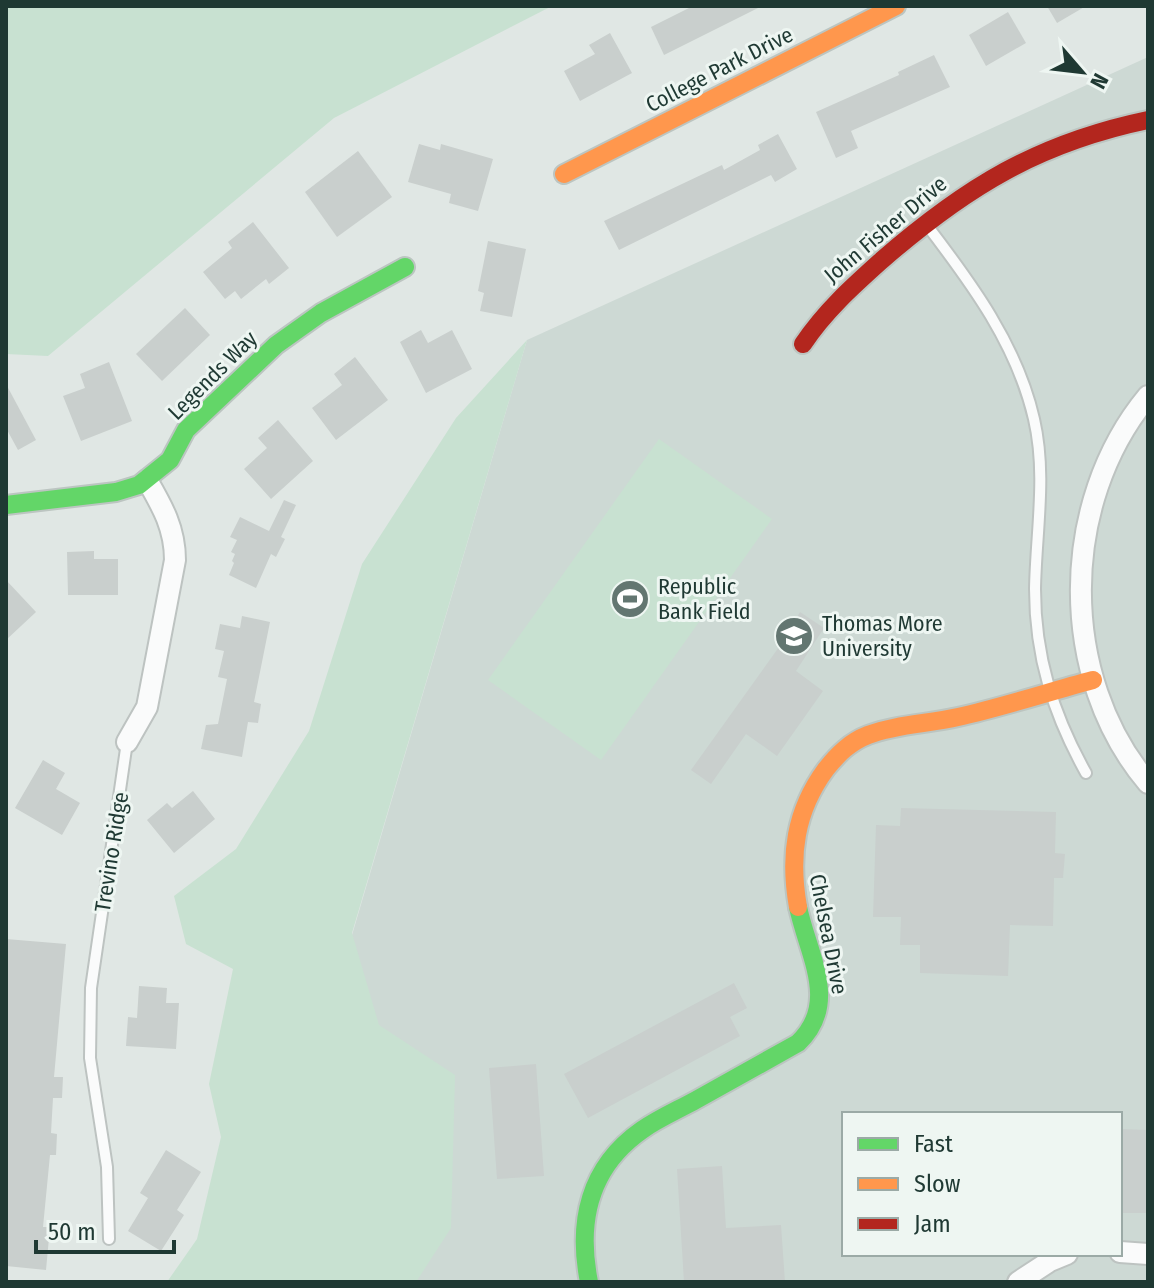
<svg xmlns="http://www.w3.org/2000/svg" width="1154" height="1288" font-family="'Fira Sans Condensed',sans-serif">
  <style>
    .built { fill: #cdd9d4; fill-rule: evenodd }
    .green { fill: #c8e1d1 }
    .building { fill: #c9cfcd }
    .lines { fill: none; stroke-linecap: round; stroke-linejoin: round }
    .lane-casing { stroke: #bdc3c1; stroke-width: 14 }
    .street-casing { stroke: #bdc3c1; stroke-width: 24 }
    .fast-casing { stroke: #bcc5c1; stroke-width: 22 }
    .slow-casing { stroke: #bcc5c1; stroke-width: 22 }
    .jam-casing { stroke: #bcc5c1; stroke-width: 22 }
    .lane { stroke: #fafbfb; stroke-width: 10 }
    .street { stroke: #fafbfb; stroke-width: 20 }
    .fast { stroke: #63d668; stroke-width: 18 }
    .slow { stroke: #ff974d; stroke-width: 18 }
    .jam { stroke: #b3261e; stroke-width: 18 }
    .labels { text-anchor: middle; stroke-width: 6; stroke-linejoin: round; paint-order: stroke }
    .street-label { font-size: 22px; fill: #1f3933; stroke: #eef6f2 }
    .poi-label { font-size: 22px; fill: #1f3933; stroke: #eef6f2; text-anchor: start }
  </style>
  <rect width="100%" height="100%" fill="#e0e7e4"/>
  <!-- built -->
  <path class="built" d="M1148,57v1225h-898l277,-942zM844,1114h276v140h-276z"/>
  <!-- green -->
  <g class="green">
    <path d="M6,6h546l-218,112 -286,238 -42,-2z"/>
    <path d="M527,340l-175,593 27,92 76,50 -4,153 -35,54h-249l30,-43 24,-102 -12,-53 24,-115 -47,-25 -12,-48 62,-47 73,-118 53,-167 94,-146z"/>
    <path d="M659,439l113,80 -171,241 -113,-80z"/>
  </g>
  <!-- building -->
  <g class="building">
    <path d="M693,6h69l-98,49 -13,-28z"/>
    <path d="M1047,6h39l-29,17z"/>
    <path d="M1008,12l18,31 -40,23 -17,-31z"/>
    <path d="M610,33l22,40 -52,28 -16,-30 31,-17 -6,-9z"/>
    <path d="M934,55l16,32 -99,44 7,17 -22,10 -20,-46 83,-37 -1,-3z"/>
    <path d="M778,134l19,35 -22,13 -4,-7 -152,75 -15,-29 118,-56 2,5 36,-20 -2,-5z"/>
    <path d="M419,144l21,6 1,-6 52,15 -15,52 -29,-8 2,-9 -43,-12z"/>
    <path d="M358,151l34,46 -55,40 -32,-45z"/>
    <path d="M253,222l36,46 -20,16 -3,-5 -25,20 -6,-8 -10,8 -22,-27 29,-24 -4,-6z"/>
    <path d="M488,241l38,8 -14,68 -32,-6 4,-18 -6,-2z"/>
    <path d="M185,308l25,27 -48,46 -26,-27z"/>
    <path d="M421,330l7,13 24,-13 20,39 -46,24 -26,-51z"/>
    <path d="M355,357l33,43 -52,40 -24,-32 30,-23 -8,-11z"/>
    <path d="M109,362l23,59 -51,20 -18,-45 22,-8 -5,-14z"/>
    <path d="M6,384l30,56 -18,10 -12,-22z"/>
    <path d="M278,420l35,41 -42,38 -27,-30 23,-21 -9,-10z"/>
    <path d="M284,500l12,5 -15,32 4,2 -9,18 -5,-3 -15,34 -27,-13 5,-12 -2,-2 3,-7 -4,-2 6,-12 -7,-3 10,-20 29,14z"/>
    <path d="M94,551v8h24v36h-50l-1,-43z"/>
    <path d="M6,580l30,32 -30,28z"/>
    <path d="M800,612l24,16 -28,43 27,20 -46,65 -31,-22 -35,50 -20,-14 93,-130z"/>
    <path d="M242,616l28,6 -16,80 7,2 -3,19 -10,-1 -6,35 -41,-8 5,-24 12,-1 9,-45 -9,-2 6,-26 -9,-2 5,-25 20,4z"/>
    <path d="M43,760l22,13 -9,16 24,14 -18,32 -47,-27z"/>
    <path d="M193,791l22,28 -41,34 -27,-33 20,-17 5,5z"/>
    <path d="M901,808l155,4 -1,41 10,1 -2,24h-9l-1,48 -43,-1 -2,51 -88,-3v-28h-20l1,-28h-28l3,-92 24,1z"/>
    <path d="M6,939l60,5 -12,133h9l-1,21h-9l-2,35 6,1 -1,21h-6l-7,72h7l-4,43 -40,-4z"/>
    <path d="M734,983l13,25 -17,9 10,19 -152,82 -24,-44z"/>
    <path d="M139,986l28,2 -1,15h13l-3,46 -50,-3 2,-29 9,1z"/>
    <path d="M536,1064l8,112 -47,3 -8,-111z"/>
    <path d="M1120,1129l28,1v83h-28z"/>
    <path d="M166,1150l35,22 -24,38 7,5 -23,36 -33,-20 20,-33 -8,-5z"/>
    <path d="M722,1166l4,62 55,-3 4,57h-101l-7,-113z"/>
  </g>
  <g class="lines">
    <defs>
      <g id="lane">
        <path d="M926,224c46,60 91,121 108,195 13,56 2,113 1,170 0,67 18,125 51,184"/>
        <path d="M109,1239l-2,-72 -17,-109 1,-70 36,-246"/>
      </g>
      <g id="street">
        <path d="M1148,396c-89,107 -90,281 0,387"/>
        <path d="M127,742l20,-35 28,-147c0,-32 -13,-54 -28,-80"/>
        <path d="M1120,1252l28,2"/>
        <path d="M1018,1282l32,-21 17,-7"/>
      </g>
      <g id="fast">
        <path d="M6,505l110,-13 23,-7 31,-25 16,-30 90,-85 45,-32 84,-46"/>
        <path d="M589,1282c-12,-60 0,-115 53,-152 17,-12 36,-20 54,-30 34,-19 68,-38 102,-57 42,-40 10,-88 0,-136"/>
      </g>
      <g id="slow">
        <path d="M564,174l332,-168"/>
        <path d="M798,907c-9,-51 -3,-96 28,-138 12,-15 24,-27 42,-34 29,-11 60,-11 90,-18 45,-10 90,-25 135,-37"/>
      </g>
      <path id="jam" d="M803,344c22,-33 50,-58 79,-84 84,-73 156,-117 266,-140"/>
    </defs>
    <!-- lane casing -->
    <use href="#lane" class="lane-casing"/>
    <!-- street casing -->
    <use href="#street" class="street-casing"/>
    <!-- fast casing -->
    <use href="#fast" class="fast-casing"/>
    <!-- slow casing -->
    <use href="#slow" class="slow-casing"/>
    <!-- jam casing -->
    <use href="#jam" class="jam-casing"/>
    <!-- lane -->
    <use href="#lane" class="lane"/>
    <!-- street -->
    <use href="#street" class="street"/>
    <!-- fast -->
    <use href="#fast" class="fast"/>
    <!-- slow -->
    <use href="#slow" class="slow"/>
    <!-- jam -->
    <use href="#jam" class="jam"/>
  </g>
  <!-- icons -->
  <defs>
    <symbol id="stadium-disc" viewBox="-11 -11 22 22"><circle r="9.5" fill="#637671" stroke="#eef6f2"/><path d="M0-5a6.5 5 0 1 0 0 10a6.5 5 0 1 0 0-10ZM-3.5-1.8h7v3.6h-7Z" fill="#fff"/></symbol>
    <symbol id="university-disc" viewBox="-11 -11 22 22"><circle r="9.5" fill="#637671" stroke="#eef6f2"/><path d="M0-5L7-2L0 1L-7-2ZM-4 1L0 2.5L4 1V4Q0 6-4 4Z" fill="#fff"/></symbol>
  </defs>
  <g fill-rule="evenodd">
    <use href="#stadium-disc" x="608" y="577" width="44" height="44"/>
    <use href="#university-disc" x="772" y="614" width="44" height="44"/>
  </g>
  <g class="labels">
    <!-- street labels -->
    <g class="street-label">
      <text transform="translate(719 69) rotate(-27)" y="8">College Park Drive</text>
      <text transform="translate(885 229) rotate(-40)" y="8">John Fisher Drive</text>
      <text transform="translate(212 375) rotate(-45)" y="8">Legends Way</text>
      <text transform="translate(111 852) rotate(-81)" y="8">Trevino Ridge</text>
      <text transform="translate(829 934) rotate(79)" y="8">Chelsea Drive</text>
    </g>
    <!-- poi labels -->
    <g class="poi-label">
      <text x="658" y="594">Republic<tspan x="658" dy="25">Bank Field</tspan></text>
      <text x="822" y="631">Thomas More<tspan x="822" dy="25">University</tspan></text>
    </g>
  </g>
  <!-- border -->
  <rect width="1154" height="1288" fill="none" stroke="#1f3933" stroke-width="16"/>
  <!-- legend -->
  <rect x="842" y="1112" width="280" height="144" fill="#eef6f2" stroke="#9baaa6" stroke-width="2"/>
  <rect x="858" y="1138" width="40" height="12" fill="#63d668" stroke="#9baaa6" stroke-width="2"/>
  <text x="914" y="1152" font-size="24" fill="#1f3933">Fast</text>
  <rect x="858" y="1178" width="40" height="12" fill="#ff974d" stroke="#9baaa6" stroke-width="2"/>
  <text x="914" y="1192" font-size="24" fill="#1f3933">Slow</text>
  <rect x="858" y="1218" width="40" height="12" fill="#b3261e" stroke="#9baaa6" stroke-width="2"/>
  <text x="914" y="1232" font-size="24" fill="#1f3933">Jam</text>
  <!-- north arrow -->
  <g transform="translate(1082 72) rotate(118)" stroke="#eef6f2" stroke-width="6" paint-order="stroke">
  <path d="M0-6L14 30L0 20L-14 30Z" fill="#1f3933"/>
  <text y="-12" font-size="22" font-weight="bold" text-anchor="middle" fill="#1f3933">N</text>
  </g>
  <!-- scale -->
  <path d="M36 1240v12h138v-12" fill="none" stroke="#1f3933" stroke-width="4"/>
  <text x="48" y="1240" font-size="24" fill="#1f3933" stroke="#eef6f2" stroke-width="6" paint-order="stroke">50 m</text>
</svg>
